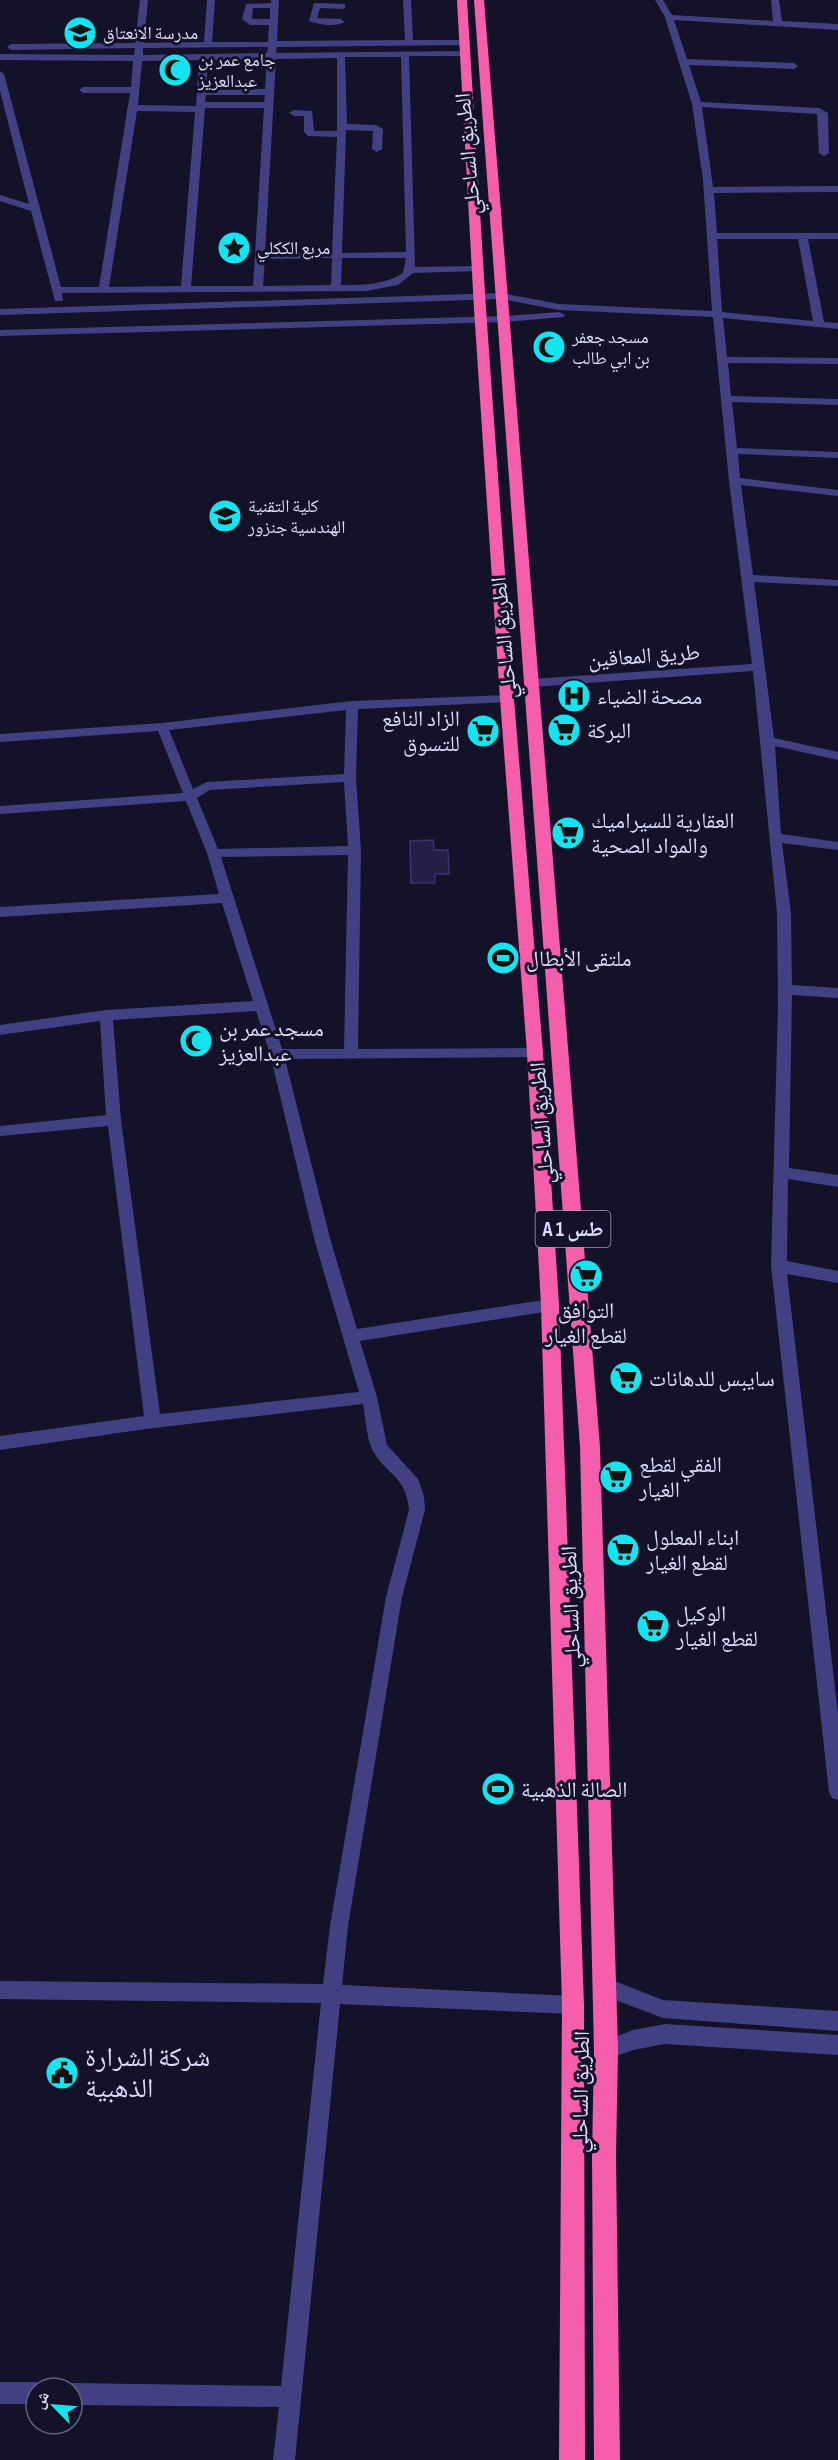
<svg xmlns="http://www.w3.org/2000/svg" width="838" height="2460" font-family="'Sofia Sans Condensed','Noto Naskh Arabic',sans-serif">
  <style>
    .building { fill: #251f47; stroke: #3c3372; stroke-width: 1.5 }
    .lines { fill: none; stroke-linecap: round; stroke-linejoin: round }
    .minor { fill: #404083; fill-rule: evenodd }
    .highway { fill: #f55ead; fill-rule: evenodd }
    .labels { text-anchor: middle; stroke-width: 6; stroke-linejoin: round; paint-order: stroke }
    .far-poi-label { font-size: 18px; fill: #dddbfd; stroke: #141228; text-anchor: start }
    .shield { fill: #141228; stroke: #a19fbd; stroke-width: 1.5 }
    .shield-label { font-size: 21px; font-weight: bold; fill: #dddbfd }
    .street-label { font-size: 22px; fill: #dddbfd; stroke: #141228 }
    .poi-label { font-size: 22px; fill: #dddbfd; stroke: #141228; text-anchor: start }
    .near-poi-label { font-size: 27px; fill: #dddbfd; stroke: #141228; text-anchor: start }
  </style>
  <rect width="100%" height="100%" fill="#141228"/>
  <!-- building -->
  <path class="building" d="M433,840l1,10h14l1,24h-14v9h-24l-1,-42z"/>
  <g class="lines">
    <!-- minor -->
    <g class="minor">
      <path d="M140,0h8l-4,43 60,-1 3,-42h8l-3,42h56l1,-17h-19l-8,-6 4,-15 25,-1v-3h8l-2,41 128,-1 -2,-40h8l2,40h54l1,2 -4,3 -187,2 -1,6 191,-2 1,2 -4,3h-55l6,211 62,-1 3,1v4l-67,2 -15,12 -32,6 -304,2 1,8h-8l-24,-90 -31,-10v-6l29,9 -29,-113v-20l4,3 57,213h38l31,-194h-47l-4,-3 4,-3h48l2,-26 -133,-1v-6l134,1 1,-7 -124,2 -4,-3 4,-3 124,-1zM253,8h17v11h-18zM268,47l-1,6 -124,2v-7zM345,57h56l5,195 -64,1 4,-123 27,1 -1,18 5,3 5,-3 1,-20 -7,-4 -29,-1zM337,58v73h-23l-2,-20 -18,-1 -5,3 5,3h10v16l4,4 29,1 -5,116h-67l11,-194zM267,59l-2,30h-59l2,-29zM199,60l-3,46 -58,-1 4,-44zM206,95h59l-1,7h-59zM205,108h59l-11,178h-62zM137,111l58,1 -14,174 -72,1zM332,258l-1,27 -68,1 2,-27zM342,258h64l-3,15c-19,12 -39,12 -62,12z"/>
      <path d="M655,0h8l9,15 101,6 -2,-21h8l3,21 56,3v6l-164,-10 13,39 107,4 4,3 -4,3 -105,-4 12,37 118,6 9,5 1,40 -5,3 -5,-3 -2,-39 -115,-7 11,80 125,-1v6l-124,1 3,40h121v6h-30l16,83 14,1v6l-115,-11 4,39 111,1v6l-110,-1 3,33 107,3v6l-106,-3 5,46 101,4v6l-100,-4 2,24 98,12v6l-97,-11 12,90 85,5v6l-84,-4 20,156 64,14v8l-63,-14 6,88 57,8v8l-56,-7 9,70 1,72 46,3v10l-46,-3 -3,173 49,7v12l-50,-8 -1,82 51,10v12l-51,-9 51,440v86l-6,-2 -3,-6 -58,-526 7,-261 -1,-92 -24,-242 -221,16 -6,-4 6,-4 220,-15 -23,-183 -16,-164 -154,-7 -57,-11 -502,16v-6l502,-16 57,11 153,7 -9,-131 -11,-76 -27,-87zM717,239h81l15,82 -91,-9z"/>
      <path d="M314,3l31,1v4l-3,1 -22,-1 -3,10 24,1 4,3c-8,5 -26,3 -36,-1z"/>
      <path d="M560,312l5,3 -1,2 -60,5 -504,14v-6l504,-14z"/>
      <path d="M507,695l4,1v6l-153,7 -2,69 5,72 -3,199 177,-1 5,1 2,4 -2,4 -255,2 46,183 26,87 193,-30 5,2 3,4 -3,4 -5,2 -190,30 17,56 10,48 31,34 6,17 1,14 -23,87 -54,329 -6,59 231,11 7,2 3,7 -3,7 -7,2 -233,-10 -45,456h-22l6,-53 -207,-2v-17h-8l8,-5 209,3 40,-383 -321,-4v-18l323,3 7,-58 56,-329 23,-87c-3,-35 -22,-34 -36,-59 -7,-13 -7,-32 -10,-47l-210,24 -153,22v-14l144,-20 -36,-290 -108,10v-10l106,-11 -6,-94 -100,14v-10l106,-15 147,-9 -31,-98 -222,14v-10l219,-13 -12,-41 -21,-52 -186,13v-8l183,-13 -25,-62 -158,11v-8l162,-11 190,-22zM346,710l-2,64 -137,8 -14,7 -24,-59zM344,782l4,64 -130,3 -21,-51 13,-8zM348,855l-4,194h-62l-61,-192zM256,1011l14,43 45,188 44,150 -199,22 -39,-294 -8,-100z"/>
      <path d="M604,1977l59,23 175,11v20l-175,-13 -66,-25 -3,-7 3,-7z"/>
      <path d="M665,2024l173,11v20l-173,-11 -32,6 -27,10 -7,-3 -3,-7 3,-7 34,-13z"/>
      <path d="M0,2382h36l9,6h-9v16h-36z"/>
    </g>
    <!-- highway -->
    <g class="highway">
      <path d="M457,0h10l19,309 28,390 29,354 16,252 25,700 1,455h-26l3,-455 -21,-700 -14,-252 -27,-354 -26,-390z"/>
      <path d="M474,0h10l116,1447 18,603 -2,106 4,304h-26l-2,-304 2,-106 -14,-603z"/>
    </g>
  </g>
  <!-- icons -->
  <defs>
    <symbol id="school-disc" viewBox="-11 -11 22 22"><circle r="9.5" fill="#13e4f0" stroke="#141228"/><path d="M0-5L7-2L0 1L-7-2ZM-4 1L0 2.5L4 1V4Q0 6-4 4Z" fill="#111"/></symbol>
    <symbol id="mosque-disc" viewBox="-11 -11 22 22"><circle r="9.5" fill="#13e4f0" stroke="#141228"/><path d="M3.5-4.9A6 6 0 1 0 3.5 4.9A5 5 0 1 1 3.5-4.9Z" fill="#111"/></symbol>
    <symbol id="sight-disc" viewBox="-11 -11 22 22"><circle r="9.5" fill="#13e4f0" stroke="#141228"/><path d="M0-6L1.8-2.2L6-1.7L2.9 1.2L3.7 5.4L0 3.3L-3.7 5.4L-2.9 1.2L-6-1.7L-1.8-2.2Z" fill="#111"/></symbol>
    <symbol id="university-disc" viewBox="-11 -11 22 22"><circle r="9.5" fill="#13e4f0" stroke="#141228"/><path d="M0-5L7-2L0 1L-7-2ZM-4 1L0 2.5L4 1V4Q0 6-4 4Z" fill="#111"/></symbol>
    <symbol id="hospital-disc" viewBox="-11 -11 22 22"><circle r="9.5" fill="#13e4f0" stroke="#141228"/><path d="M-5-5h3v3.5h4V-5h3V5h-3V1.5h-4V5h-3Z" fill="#111"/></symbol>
    <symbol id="supermarket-disc" viewBox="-11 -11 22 22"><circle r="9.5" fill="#13e4f0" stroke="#141228"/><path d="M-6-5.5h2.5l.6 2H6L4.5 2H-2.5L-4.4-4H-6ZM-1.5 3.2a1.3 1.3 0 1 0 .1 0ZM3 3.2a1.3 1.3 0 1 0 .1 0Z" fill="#111"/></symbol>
    <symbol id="stadium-disc" viewBox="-11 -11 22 22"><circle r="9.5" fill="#13e4f0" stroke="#141228"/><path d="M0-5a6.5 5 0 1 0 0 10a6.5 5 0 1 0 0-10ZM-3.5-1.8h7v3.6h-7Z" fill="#111"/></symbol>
    <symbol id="civic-disc" viewBox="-11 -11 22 22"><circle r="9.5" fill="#13e4f0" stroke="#141228"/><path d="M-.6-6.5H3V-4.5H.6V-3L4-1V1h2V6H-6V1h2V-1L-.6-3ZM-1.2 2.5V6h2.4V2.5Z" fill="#111"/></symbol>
  </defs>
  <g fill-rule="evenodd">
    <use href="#school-disc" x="61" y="14" width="38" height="38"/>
    <use href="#mosque-disc" x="156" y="51" width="38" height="38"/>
    <use href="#sight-disc" x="215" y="229" width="38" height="38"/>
    <use href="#mosque-disc" x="530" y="328" width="38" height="38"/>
    <use href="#university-disc" x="206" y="497" width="38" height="38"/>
    <use href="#hospital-disc" x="555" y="677" width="38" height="38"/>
    <use href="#supermarket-disc" x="545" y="711" width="38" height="38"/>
    <use href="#supermarket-disc" x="464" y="712" width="38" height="38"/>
    <use href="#supermarket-disc" x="549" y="814" width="38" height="38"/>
    <use href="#stadium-disc" x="484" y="939" width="38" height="38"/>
    <use href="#mosque-disc" x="177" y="1022" width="38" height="38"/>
    <use href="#supermarket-disc" x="567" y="1257" width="38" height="38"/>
    <use href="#supermarket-disc" x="607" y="1359" width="38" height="38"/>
    <use href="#supermarket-disc" x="597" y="1458" width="38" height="38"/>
    <use href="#supermarket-disc" x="604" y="1531" width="38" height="38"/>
    <use href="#supermarket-disc" x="634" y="1607" width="38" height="38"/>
    <use href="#stadium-disc" x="479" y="1770" width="38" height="38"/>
    <use href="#civic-disc" x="43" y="2054" width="38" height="38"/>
  </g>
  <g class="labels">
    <!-- far-poi labels -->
    <g class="far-poi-label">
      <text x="103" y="39">مدرسة الانعتاق</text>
      <text x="198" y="66">جامع عمر بن<tspan x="198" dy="21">عبدالعزيز</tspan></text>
      <text x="257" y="254">مربع الككلي</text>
      <text x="572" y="343">مسجد جعفر<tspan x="572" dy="21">بن ابي طالب</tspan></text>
      <text x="248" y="512">كلية التقنية<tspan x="248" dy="21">الهندسية جنزور</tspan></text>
    </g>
    <!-- shield labels -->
    <rect class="shield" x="535.5" y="1211" width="75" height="36" rx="4.5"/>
    <g class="shield-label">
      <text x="573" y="1236">A 1 طس</text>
    </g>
    <!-- street labels -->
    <g class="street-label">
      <text transform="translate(467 154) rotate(-95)" y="8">الطريق الساحلي</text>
      <text transform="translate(503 638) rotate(-95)" y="8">الطريق الساحلي</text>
      <text transform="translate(644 655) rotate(-4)" y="8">طريق المعاقين</text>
      <text transform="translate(541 1123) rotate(-94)" y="8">الطريق الساحلي</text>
      <text transform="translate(570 1607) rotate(-92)" y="8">الطريق الساحلي</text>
      <text transform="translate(580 2092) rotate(-89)" y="8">الطريق الساحلي</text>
    </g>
    <!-- poi labels -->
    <g class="poi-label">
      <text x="597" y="704">مصحة الضياء</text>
      <text x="460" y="726" text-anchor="end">الزاد النافع<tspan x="460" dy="25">للتسوق</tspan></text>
      <text x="587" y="738">البركة</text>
      <text x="591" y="828">العقارية للسيراميك<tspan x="591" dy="25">والمواد الصحية</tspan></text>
      <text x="526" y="966">ملتقى الأبطال</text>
      <text x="219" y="1036">مسجد عمر بن<tspan x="219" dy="25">عبدالعزيز</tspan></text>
      <text x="586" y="1318" text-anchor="middle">التوافق<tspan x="586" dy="25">لقطع الغيار</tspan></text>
      <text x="649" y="1386">سايبس للدهانات</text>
      <text x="639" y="1472">الفقي لقطع<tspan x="639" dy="25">الغيار</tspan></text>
      <text x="646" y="1545">ابناء المعلول<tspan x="646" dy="25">لقطع الغيار</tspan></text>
      <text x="676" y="1621">الوكيل<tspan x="676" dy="25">لقطع الغيار</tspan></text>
      <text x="521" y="1797">الصالة الذهبية</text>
    </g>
    <!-- near-poi labels -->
    <g class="near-poi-label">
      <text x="85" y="2066">شركة الشرارة<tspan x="85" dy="31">الذهبية</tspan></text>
    </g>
  </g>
  <!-- north arrow -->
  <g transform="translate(54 2406) rotate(295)"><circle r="28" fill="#141228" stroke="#64627d" stroke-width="1.5"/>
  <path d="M0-4.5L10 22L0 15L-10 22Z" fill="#13e4f0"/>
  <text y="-9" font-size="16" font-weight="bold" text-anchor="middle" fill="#dddbfd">ش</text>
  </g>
</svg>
